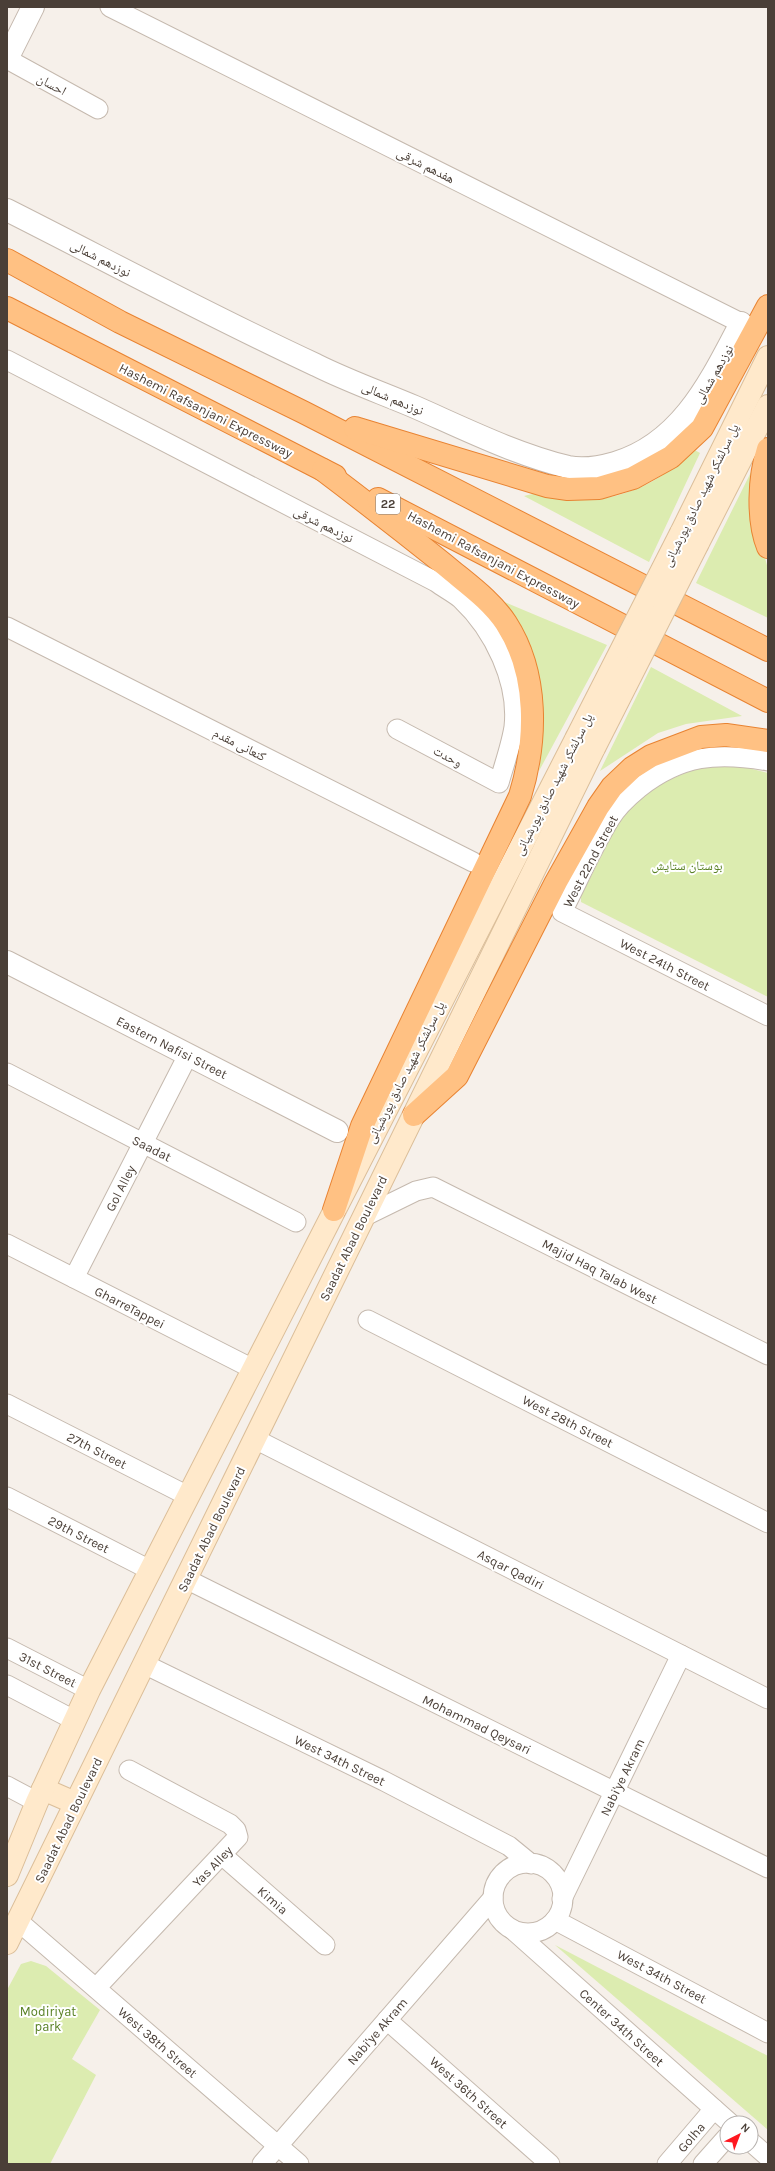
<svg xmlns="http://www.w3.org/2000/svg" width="775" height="2171" font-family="Karla,'Noto Naskh Arabic',sans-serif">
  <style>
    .green { fill: #dcecb0 }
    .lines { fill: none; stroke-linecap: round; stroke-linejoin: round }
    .minor-casing { stroke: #c5b9ae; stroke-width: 21 }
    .tertiary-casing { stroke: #c5b9ae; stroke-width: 24 }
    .secondary-casing { stroke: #dbbe99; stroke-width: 24 }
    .trunk-casing { stroke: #e88332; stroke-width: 24 }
    .minor { stroke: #fff; stroke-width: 19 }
    .tertiary { stroke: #fff; stroke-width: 22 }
    .secondary { stroke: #ffe9cb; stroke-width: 22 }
    .trunk { stroke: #ffc183; stroke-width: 22 }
    .secondary-bridge-casing { stroke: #dbbe99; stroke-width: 24; stroke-linecap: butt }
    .secondary-bridge { stroke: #ffe9cb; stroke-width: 22 }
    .labels { text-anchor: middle; stroke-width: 4; stroke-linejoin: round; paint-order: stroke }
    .shield { fill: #fff; stroke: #807973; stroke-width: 1 }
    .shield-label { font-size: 12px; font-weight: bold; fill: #4a3f37 }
    .street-label { font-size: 13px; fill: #4a3f37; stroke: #fff }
    .park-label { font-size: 13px; fill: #598125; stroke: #fff }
  </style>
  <rect width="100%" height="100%" fill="#f6f0ea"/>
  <!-- green -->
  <g class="green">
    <path d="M693,449l7,4 -51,109 -125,-66c19,-6 41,2 61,3 38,2 83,-21 108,-50z"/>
    <path d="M752,470l2,47 14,52v49l-72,-35z"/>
    <path d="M502,601l105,44 -68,126 3,-27v-34z"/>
    <path d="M651,667l91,49 -56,8 -28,9 -58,38z"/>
    <path d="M733,764l35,9v224l-187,-95v-6l41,-81 31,-28 39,-17z"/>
    <path d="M555,1945l213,111v74z"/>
    <path d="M31,1961l15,5 54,44 -28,49 24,16 -46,89h-43v-174l14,-26z"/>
  </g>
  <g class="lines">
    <defs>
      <g id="minor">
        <path d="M110,7l631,316"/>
        <path d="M7,59l91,50"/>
        <path d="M7,360l429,222c8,6 18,11 25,17 33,31 58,83 53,128 -3,19 -10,38 -15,56l-102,-54"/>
        <path d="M7,627l466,235"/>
        <path d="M768,761c-51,-9 -87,-6 -129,27 -11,9 -22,19 -29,31 -18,29 -32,62 -48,93l206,104"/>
        <path d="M7,1073l289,149"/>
        <path d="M363,1217l53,-26 17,-4 335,168"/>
        <path d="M7,1244l246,125"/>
        <path d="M74,1278l114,-223"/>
        <path d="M368,1320l400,203"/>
        <path d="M7,1404l181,92"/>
        <path d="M255,1439l513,260"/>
        <path d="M7,1497l143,73"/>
        <path d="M186,1579l582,289"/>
        <path d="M7,1648l82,42"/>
        <path d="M144,1664l240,117 125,65 22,18"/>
        <path d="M7,1685l67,35"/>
        <path d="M7,1786l30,16"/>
        <path d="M222,1855l103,90"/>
        <circle cx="528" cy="1898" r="35"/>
        <path d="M562,1899l119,-244"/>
        <path d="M555,1920l213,113"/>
        <path d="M18,1921l281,243"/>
        <path d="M513,1930l217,193"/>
        <path d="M96,1988l142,-151 -2,-7 -6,-6 -101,-54"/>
        <path d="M387,2020l163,144"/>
        <path d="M751,2142l17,15"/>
        <path d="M262,2164l231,-266"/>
        <path d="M667,2164l47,-55"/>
        <path d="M703,2164l24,-27"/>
      </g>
      <g id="tertiary">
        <path d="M7,59l26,-52"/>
        <path d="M7,210c103,52 205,107 309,155 32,16 66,28 99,42 50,22 100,47 153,60 14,3 33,0 47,-4 67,-20 96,-83 126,-140"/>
        <path d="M7,962l330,169"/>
      </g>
      <g id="secondary">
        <path d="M681,533l87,-176"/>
        <path d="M698,543l70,-137"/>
        <path d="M43,1789l32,14"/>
        <path d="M7,1875l30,-73 52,-112 487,-951"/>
        <path d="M7,1943l587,-1195"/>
      </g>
      <g id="trunk">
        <path d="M7,260l113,62 183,90 465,238"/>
        <path d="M7,308l328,168"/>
        <path d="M355,428l192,58 21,3 31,-1 34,-10 38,-21 31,-29 66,-122"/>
        <path d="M768,449c-9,28 -11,71 0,98"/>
        <path d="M323,470c41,31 82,63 122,95 21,18 46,35 61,58 33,51 31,118 14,173l-158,330 -28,84"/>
        <path d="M378,499l390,202"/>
        <path d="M414,1115l43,-39 99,-194 42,-75 14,-20 20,-19 19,-12 50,-19 25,-2 42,6"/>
      </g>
    </defs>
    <!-- minor casing -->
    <use href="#minor" class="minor-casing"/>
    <!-- tertiary casing -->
    <use href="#tertiary" class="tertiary-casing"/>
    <!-- secondary casing -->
    <use href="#secondary" class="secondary-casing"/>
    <!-- trunk casing -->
    <use href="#trunk" class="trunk-casing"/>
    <!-- minor -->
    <use href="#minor" class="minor"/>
    <!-- tertiary -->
    <use href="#tertiary" class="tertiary"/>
    <!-- secondary -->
    <use href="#secondary" class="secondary"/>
    <!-- trunk -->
    <use href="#trunk" class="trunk"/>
    <defs>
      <g id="secondary-bridge">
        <path d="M576,739l105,-206"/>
        <path d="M594,748l104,-205"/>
      </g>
    </defs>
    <!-- secondary-bridge casing -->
    <use href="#secondary-bridge" class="secondary-bridge-casing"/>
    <!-- secondary-bridge -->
    <use href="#secondary-bridge" class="secondary-bridge"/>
  </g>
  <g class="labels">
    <!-- shield labels -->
    <rect class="shield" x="376" y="494" width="24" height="20" rx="3"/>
    <g class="shield-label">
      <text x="388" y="508">22</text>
    </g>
    <!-- street labels -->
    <g class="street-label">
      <text transform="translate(52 84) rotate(29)" y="5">احسان</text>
      <text transform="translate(426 165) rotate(27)" y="5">هفدهم شرقی</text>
      <text transform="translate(101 258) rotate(27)" y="5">نوزدهم شمالی</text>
      <text transform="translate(713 374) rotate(-60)" y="5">نوزدهم شمالی</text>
      <text transform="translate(393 398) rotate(23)" y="5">نوزدهم شمالی</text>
      <text transform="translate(206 410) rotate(27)" y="5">Hashemi Rafsanjani Expressway</text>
      <text transform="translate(700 495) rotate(-64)" y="5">پل سرلشکر شهید صادق پورشیانی</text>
      <text transform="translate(324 524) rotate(27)" y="5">نوزدهم شرقی</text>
      <text transform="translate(494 559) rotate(28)" y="5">Hashemi Rafsanjani Expressway</text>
      <text transform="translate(240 744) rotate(27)" y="5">کنعانی مقدم</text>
      <text transform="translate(448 756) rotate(28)" y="5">وحدت</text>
      <text transform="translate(553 784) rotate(-63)" y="5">پل سرلشکر شهید صادق پورشیانی</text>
      <text transform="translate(590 861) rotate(-62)" y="5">West 22nd Street</text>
      <text transform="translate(665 964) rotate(27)" y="5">West 24th Street</text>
      <text transform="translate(172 1047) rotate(27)" y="5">Eastern Nafisi Street</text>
      <text transform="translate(405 1072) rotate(-63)" y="5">پل سرلشکر شهید صادق پورشیانی</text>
      <text transform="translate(152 1148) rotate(27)" y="5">Saadat</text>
      <text transform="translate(120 1188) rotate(-63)" y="5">Gol Alley</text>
      <text transform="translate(353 1238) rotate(-64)" y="5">Saadat Abad Boulevard</text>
      <text transform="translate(600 1271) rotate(27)" y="5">Majid Haq Talab West</text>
      <text transform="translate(130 1307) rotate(27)" y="5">GharreTappei</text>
      <text transform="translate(568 1421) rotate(27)" y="5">West 28th Street</text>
      <text transform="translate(97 1450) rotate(27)" y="5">27th Street</text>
      <text transform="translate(211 1529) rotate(-64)" y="5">Saadat Abad Boulevard</text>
      <text transform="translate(79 1534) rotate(27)" y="5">29th Street</text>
      <text transform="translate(511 1569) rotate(27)" y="5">Asqar Qadiri</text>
      <text transform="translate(48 1669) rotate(27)" y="5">31st Street</text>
      <text transform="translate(477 1724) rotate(26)" y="5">Mohammad Qeysari</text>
      <text transform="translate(340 1760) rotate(26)" y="5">West 34th Street</text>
      <text transform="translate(622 1777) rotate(-64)" y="5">Nabi'ye Akram</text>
      <text transform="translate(68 1820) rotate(-64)" y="5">Saadat Abad Boulevard</text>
      <text transform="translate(212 1866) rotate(-46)" y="5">Yas Alley</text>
      <text transform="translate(273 1900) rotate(41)" y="5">Kimia</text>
      <text transform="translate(662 1976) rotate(28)" y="5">West 34th Street</text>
      <text transform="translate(622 2027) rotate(42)" y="5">Center 34th Street</text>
      <text transform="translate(377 2031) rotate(-49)" y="5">Nabi'ye Akram</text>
      <text transform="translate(158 2042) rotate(41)" y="5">West 38th Street</text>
      <text transform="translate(469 2092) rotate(42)" y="5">West 36th Street</text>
      <text transform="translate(691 2137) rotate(-49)" y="5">Golha</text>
    </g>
    <!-- park labels -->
    <g class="park-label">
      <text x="687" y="870">بوستان ستایش</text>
      <text x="48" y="2016">Modiriyat<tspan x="48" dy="15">park</tspan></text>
    </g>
  </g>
  <!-- border -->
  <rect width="775" height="2171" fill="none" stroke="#4a3f37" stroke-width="16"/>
  <!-- north arrow -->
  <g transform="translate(739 2135) rotate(42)"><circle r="19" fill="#ffffff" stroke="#b7b2af"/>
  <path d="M0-3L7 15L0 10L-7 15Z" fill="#ff1820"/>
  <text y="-6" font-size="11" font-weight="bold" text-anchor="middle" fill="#4a3f37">N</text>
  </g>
</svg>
